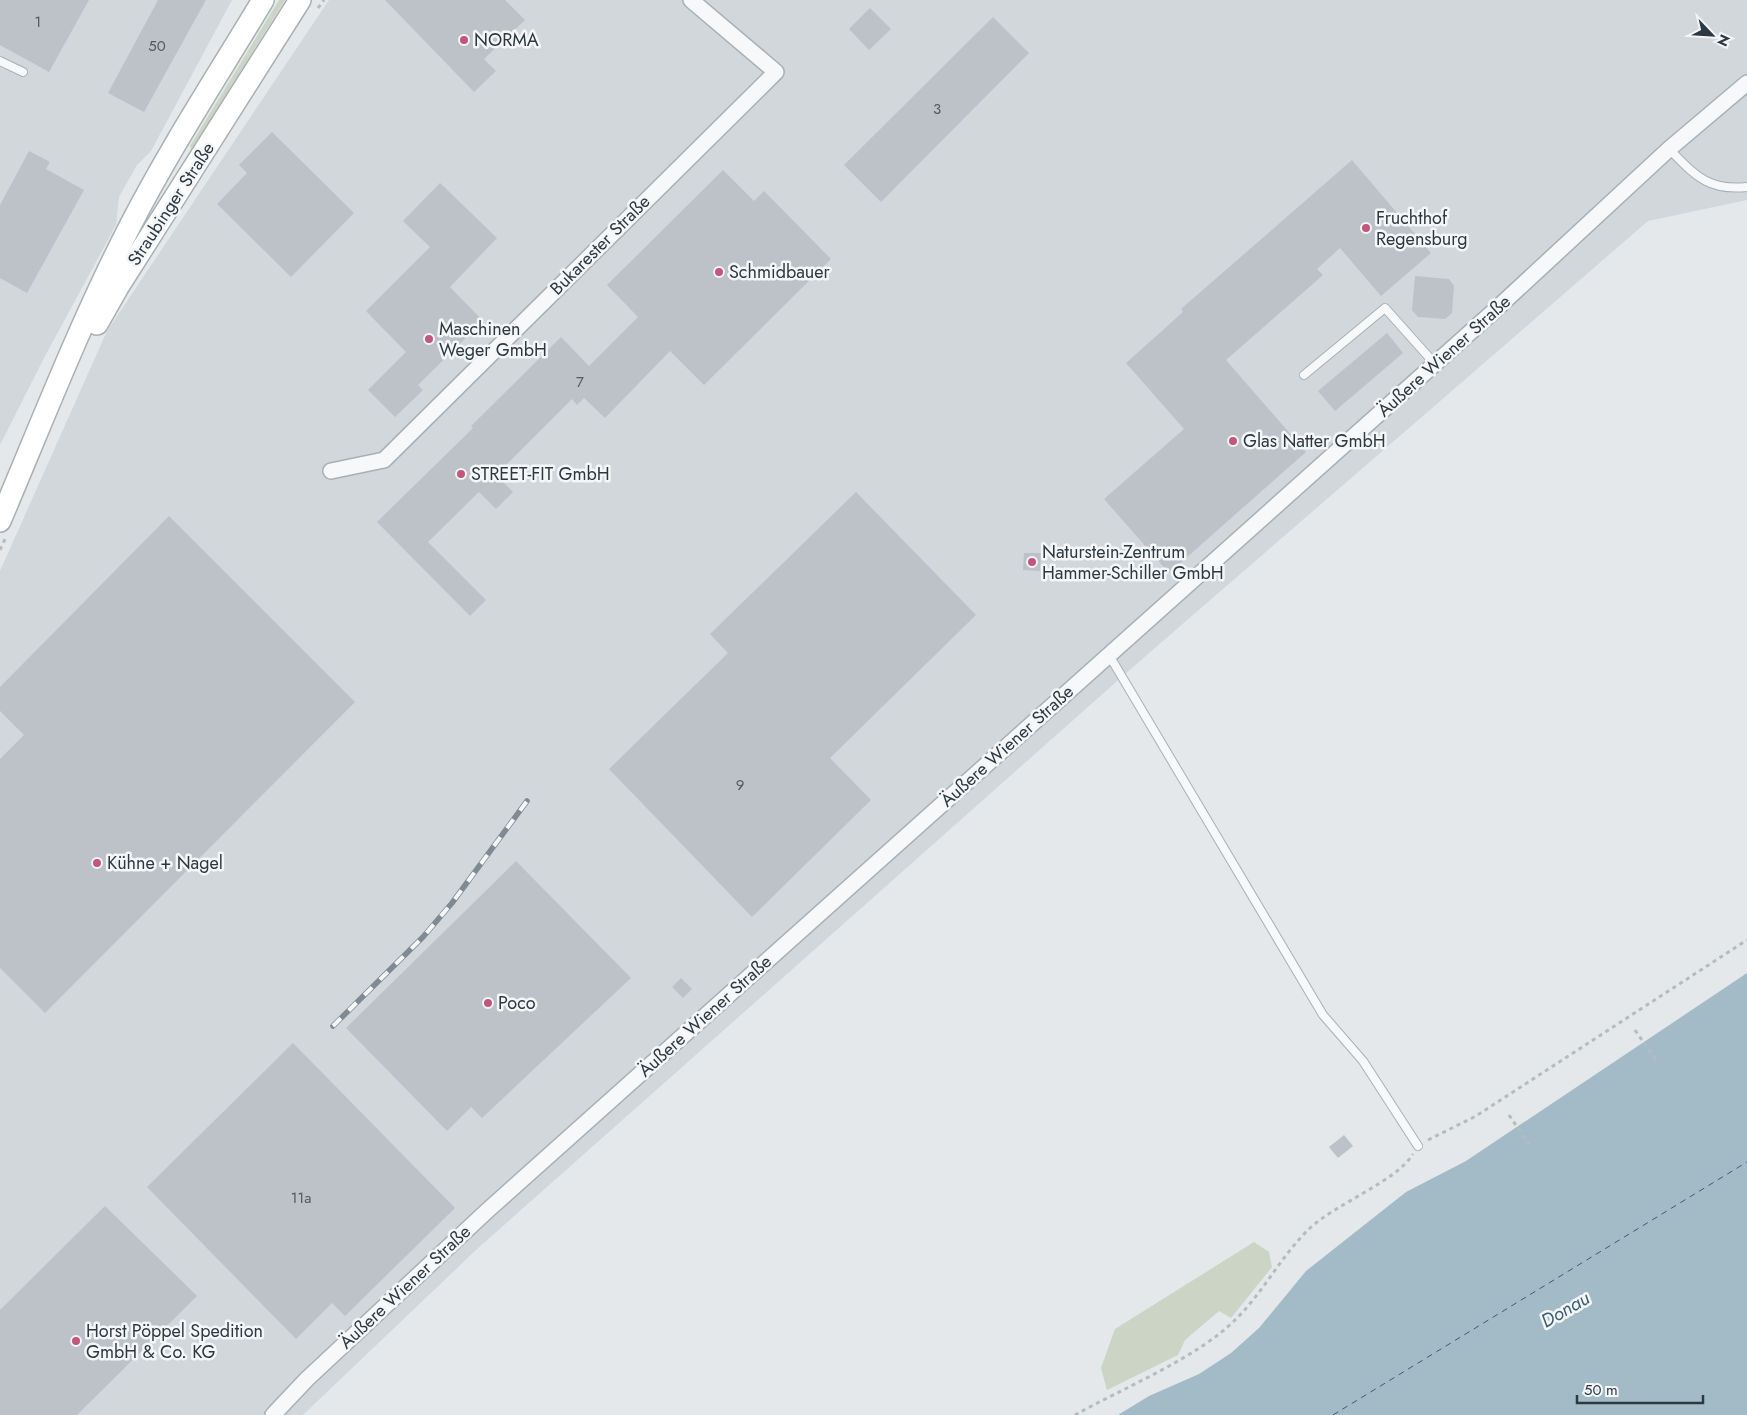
<svg xmlns="http://www.w3.org/2000/svg" width="1747" height="1415" font-family="Jost,sans-serif">
  <style>
    .built { fill: #d2d7dc }
    .green { fill: #ccd4c6 }
    .water { fill: #a3bbc7 }
    .lines { fill: none; stroke-linecap: round; stroke-linejoin: round }
    .ferry { stroke: #3b5e71; stroke-width: 1; stroke-dasharray: 6 5; stroke-linecap: butt }
    .building { fill: #bcc2c7 }
    .service-casing { stroke: #a9b0b4; stroke-width: 10 }
    .minor-casing { stroke: #a9b0b4; stroke-width: 18 }
    .secondary-casing { stroke: #a9b0b4; stroke-width: 24 }
    .path { stroke: #b6bbbe; stroke-width: 3; stroke-dasharray: 4 4; stroke-linecap: butt }
    .service { stroke: #f6f8f9; stroke-width: 8 }
    .minor { stroke: #f6f8f9; stroke-width: 15 }
    .secondary { stroke: #fff; stroke-width: 21 }
    .rail-casing { stroke: #7f8a93; stroke-width: 5.5 }
    .rail { stroke: #f4f6f8; stroke-width: 4; stroke-dasharray: 11; stroke-linecap: butt }
    .poi-dot { fill: #c2567c; stroke: #f4f6f8; stroke-width: 2 }
    .labels { text-anchor: middle; stroke-width: 5; stroke-linejoin: round; paint-order: stroke }
    .number-label { font-size: 15px; fill: #515b62 }
    .poi-label { font-size: 18px; fill: #2d3941; stroke: #f4f6f8; text-anchor: start }
    .street-label { font-size: 18px; fill: #2d3941; stroke: #f4f6f8 }
    .water-label { font-size: 19px; font-style: italic; fill: #3b5e71; stroke: #f4f6f8 }
  </style>
  <rect width="100%" height="100%" fill="#e4e8ea"/>
  <!-- built -->
  <g class="built">
    <path d="M0,0h232l-81,151 -14,14 -18,32 -3,28 -72,133 -44,87z"/>
    <path d="M329,0h1418v200l-99,21 -515,446 -657,583 -173,165h-303v-844l107,-240z"/>
  </g>
  <!-- green -->
  <g class="green">
    <path d="M279,0h6l-54,87 -10,32 -22,34 -7,-3 -2,-4z"/>
    <path d="M1254,1242l15,10 3,15 -41,51 -12,-7 -34,29 -7,15 -71,35 -6,-22 14,-39z"/>
  </g>
  <!-- water -->
  <path class="water" d="M1747,973v442h-629l31,-19 50,-22 32,-21 28,-25 47,-57 100,-79 60,-31z"/>
  <g class="lines">
    <!-- ferry -->
    <path class="ferry" d="M1333,1415l414,-253"/>
  </g>
  <!-- building -->
  <g class="building">
    <path d="M0,0h89l-40,72 -49,-27z"/>
    <path d="M158,0h48l-62,112 -36,-19z"/>
    <path d="M385,0h120l20,20 -41,39 12,12 -22,21z"/>
    <path d="M870,8l21,21 -22,21 -20,-21z"/>
    <path d="M993,17l36,36 -148,149 -37,-37z"/>
    <path d="M272,132l82,81 -63,64 -74,-73 30,-31 -8,-8z"/>
    <path d="M29,151l21,11 -4,7 38,21 -57,103 -27,-15v-73z"/>
    <path d="M1352,160l79,93 -50,43 -41,-48 -23,21 6,6 -97,85 80,92 -137,121 -65,-74 80,-70 -58,-66 57,-51 -2,-3z"/>
    <path d="M723,170l31,31 10,-10 67,68 -127,126 -34,-34 -65,67 -21,-20 -7,7 -5,-6 -76,76 17,17 -17,17 -17,-17 -51,50 58,58 -16,16 -93,-94 96,-94 -2,-2 90,-89 28,29 49,-49 -31,-32z"/>
    <path d="M440,183l57,55 -47,49 33,34 -65,64 5,5 -28,27 -27,-27 38,-38 -40,-41 64,-64 -27,-26z"/>
    <path d="M1415,276l34,3 5,7 -2,27 -7,6 -27,-2 -6,-7z"/>
    <path d="M1387,333l16,20 -68,58 -17,-20z"/>
    <path d="M856,492l120,123 -146,143 41,42 -119,117 -143,-148 119,-116 -18,-19z"/>
    <path d="M169,516l186,186 -310,311 -45,-45v-209l24,-24 -24,-24v-24z"/>
    <path d="M1024,553h17l-1,18 -17,-1z"/>
    <path d="M516,861l115,117 -149,140 -11,-11 -24,24 -101,-103z"/>
    <path d="M681,978l11,11 -9,9 -11,-11z"/>
    <path d="M293,1043l162,165 -110,108 -13,-13 -36,36 -149,-152z"/>
    <path d="M1344,1135l9,11 -15,12 -9,-11z"/>
    <path d="M105,1206l92,90 -120,119h-77v-105z"/>
  </g>
  <g class="lines">
    <defs>
      <g id="service">
        <path d="M0,61l23,11"/>
        <path d="M1669,149c26,26 38,42 78,38"/>
        <path d="M1304,375l81,-67 50,56"/>
        <path d="M1109,655l214,360 40,46 55,85"/>
      </g>
      <g id="minor">
        <path d="M331,471l53,-11 392,-388 -85,-72"/>
        <path d="M273,1415l34,-36 181,-169 1006,-899 175,-162 78,-66"/>
      </g>
      <g id="secondary">
        <path d="M97,324l21,-37 182,-287"/>
        <path d="M0,521c42,-99 81,-200 130,-295 40,-78 88,-151 133,-226"/>
      </g>
    </defs>
    <!-- service casing -->
    <use href="#service" class="service-casing"/>
    <!-- minor casing -->
    <use href="#minor" class="minor-casing"/>
    <!-- secondary casing -->
    <use href="#secondary" class="secondary-casing"/>
    <!-- path -->
    <g class="path">
      <path d="M318,8l6,-8"/>
      <path d="M0,550l5,-11"/>
      <path d="M1635,1030l23,33"/>
      <path d="M1509,1115l22,32"/>
      <path d="M1428,1140l48,-24 271,-176"/>
      <path d="M1075,1415c48,-27 122,-57 160,-95 28,-27 46,-64 74,-91 26,-25 88,-48 104,-75"/>
    </g>
    <!-- service -->
    <use href="#service" class="service"/>
    <!-- minor -->
    <use href="#minor" class="minor"/>
    <!-- secondary -->
    <use href="#secondary" class="secondary"/>
    <defs>
      <path id="rail" d="M333,1026l90,-89 29,-34 75,-102"/>
    </defs>
    <!-- rail casing -->
    <use href="#rail" class="rail-casing"/>
    <!-- rail -->
    <use href="#rail" class="rail"/>
  </g>
  <!-- markers -->
  <g class="poi-dot">
    <circle cx="464" cy="40" r="5"/>
    <circle cx="1366" cy="228" r="5"/>
    <circle cx="719" cy="272" r="5"/>
    <circle cx="429" cy="339" r="5"/>
    <circle cx="1233" cy="441" r="5"/>
    <circle cx="461" cy="474" r="5"/>
    <circle cx="1032" cy="562" r="5"/>
    <circle cx="97" cy="863" r="5"/>
    <circle cx="488" cy="1003" r="5"/>
    <circle cx="76" cy="1341" r="5"/>
  </g>
  <g class="labels">
    <!-- number labels -->
    <g class="number-label">
      <text x="38" y="27">1</text>
      <text x="157" y="51">50</text>
      <text x="937" y="114">3</text>
      <text x="580" y="387">7</text>
      <text x="740" y="790">9</text>
      <text x="301" y="1203">11a</text>
    </g>
    <!-- poi labels -->
    <g class="poi-label">
      <text x="474" y="46">NORMA</text>
      <text x="1376" y="224">Fruchthof<tspan x="1376" dy="21">Regensburg</tspan></text>
      <text x="729" y="278">Schmidbauer</text>
      <text x="439" y="335">Maschinen<tspan x="439" dy="21">Weger GmbH</tspan></text>
      <text x="1243" y="447">Glas Natter GmbH</text>
      <text x="471" y="480">STREET-FIT GmbH</text>
      <text x="1042" y="558">Naturstein-Zentrum<tspan x="1042" dy="21">Hammer-Schiller GmbH</tspan></text>
      <text x="107" y="869">Kühne + Nagel</text>
      <text x="498" y="1009">Poco</text>
      <text x="86" y="1337">Horst Pöppel Spedition<tspan x="86" dy="21">GmbH &amp; Co. KG</tspan></text>
    </g>
    <!-- street labels -->
    <g class="street-label">
      <text transform="translate(171 204) rotate(-57)" y="6">Straubinger Straße</text>
      <text transform="translate(600 245) rotate(-45)" y="6">Bukarester Straße</text>
      <text transform="translate(1444 356) rotate(-42)" y="6">Äußere Wiener Straße</text>
      <text transform="translate(1007 746) rotate(-42)" y="6">Äußere Wiener Straße</text>
      <text transform="translate(705 1016) rotate(-42)" y="6">Äußere Wiener Straße</text>
      <text transform="translate(405 1287) rotate(-43)" y="6">Äußere Wiener Straße</text>
    </g>
    <!-- water labels -->
    <g class="water-label">
      <text transform="translate(1565 1309) rotate(-30)" y="7">Donau</text>
    </g>
  </g>
  <!-- north arrow -->
  <g transform="translate(1712 35) rotate(115)" stroke="#f4f6f8" stroke-width="4" paint-order="stroke">
  <path d="M0-4L9 19L0 12L-9 19Z" fill="#2d3941"/>
  <text y="-8" font-size="14" font-weight="bold" text-anchor="middle" fill="#2d3941">N</text>
  </g>
  <!-- scale -->
  <path d="M1577 1395v8h126v-8" fill="none" stroke="#2d3941" stroke-width="2.5"/>
  <text x="1584" y="1395" font-size="15" fill="#2d3941" stroke="#f4f6f8" stroke-width="4" paint-order="stroke">50 m</text>
</svg>
